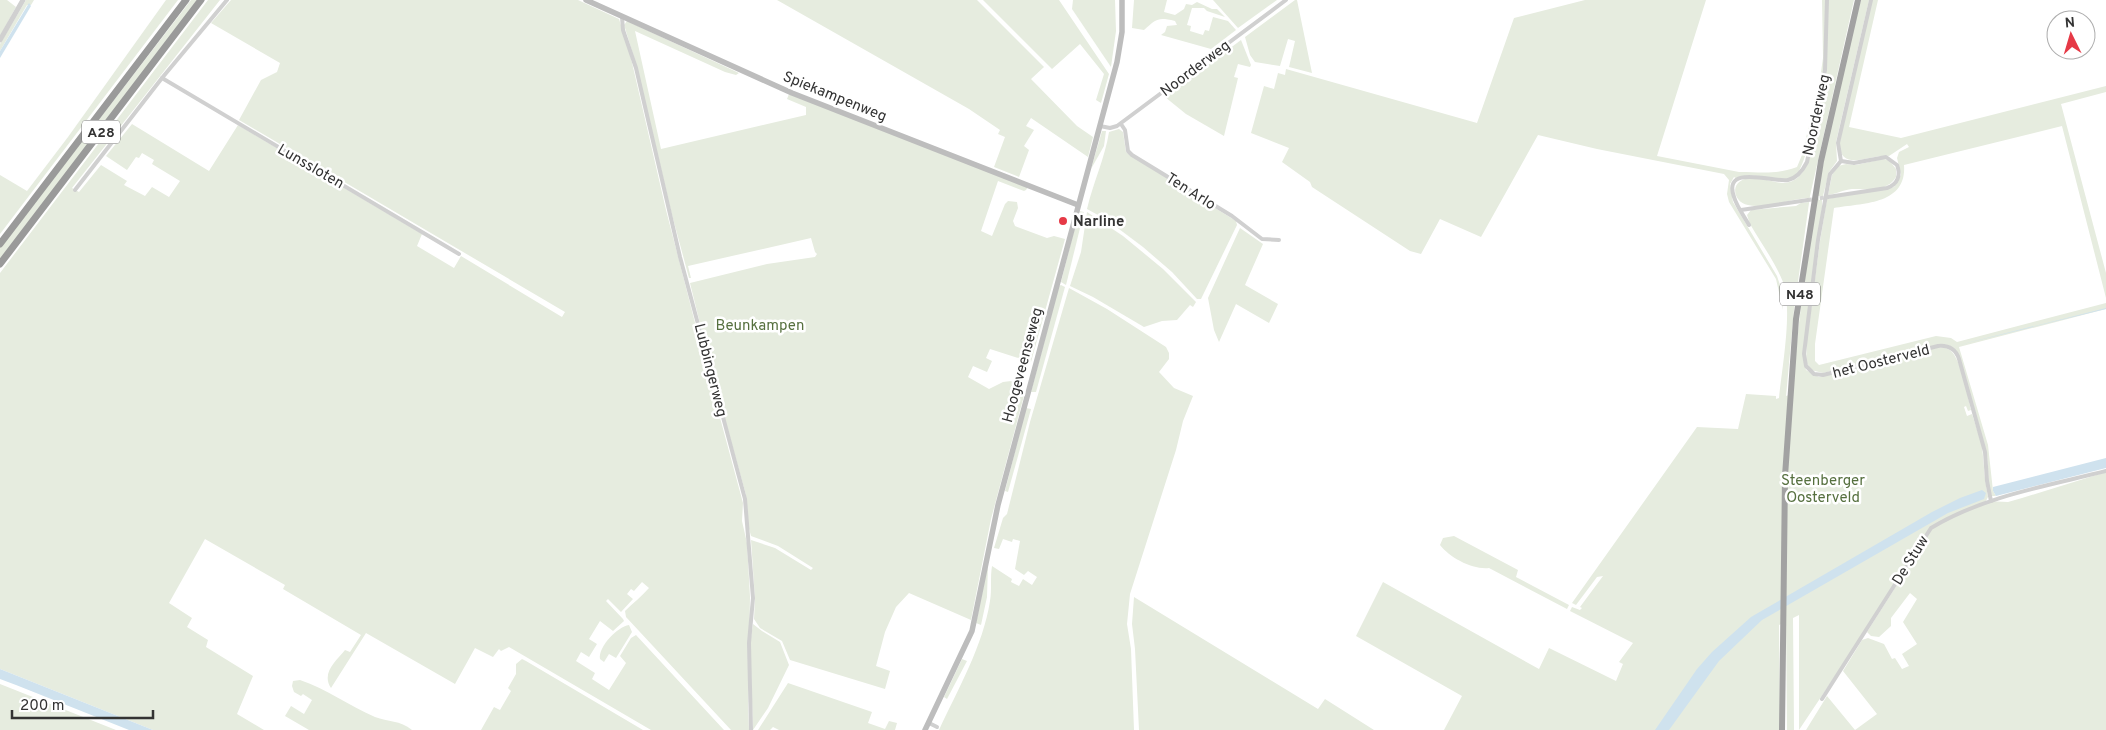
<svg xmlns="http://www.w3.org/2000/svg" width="2106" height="730" font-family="Overpass,sans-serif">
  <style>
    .green { fill: #e6ecdf }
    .water { fill: #cfe2ee }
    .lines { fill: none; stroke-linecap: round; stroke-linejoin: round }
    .minor-tunnel { stroke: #d6d6d6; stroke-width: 4; stroke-dasharray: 4 2; stroke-linecap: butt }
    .minor { stroke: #d0d0d0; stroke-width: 4 }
    .tertiary { stroke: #d0d0d0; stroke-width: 5 }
    .secondary { stroke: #bdbdbd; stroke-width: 5.5 }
    .trunk { stroke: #a2a2a2; stroke-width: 6 }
    .motorway { stroke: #9a9a9a; stroke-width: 7 }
    .poi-dot { fill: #e63946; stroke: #fff; stroke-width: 2 }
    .labels { text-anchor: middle; stroke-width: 5; stroke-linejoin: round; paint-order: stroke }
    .shield { fill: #fff; stroke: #707070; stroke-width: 1 }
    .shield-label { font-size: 14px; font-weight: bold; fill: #333 }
    .street-label { font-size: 15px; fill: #333; stroke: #fff }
    .poi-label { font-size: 15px; font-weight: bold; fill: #333; stroke: #fff; text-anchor: start }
    .park-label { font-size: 15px; fill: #56703f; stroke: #fff }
  </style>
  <rect width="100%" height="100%" fill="#fff"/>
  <!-- green -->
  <g class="green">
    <path d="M0,0h7l9,7 -16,29z"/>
    <path d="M26,0h8l-3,5h-4l-27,46v-7z"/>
    <path d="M166,0h12l-178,234v-59l27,16 41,-54z"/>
    <path d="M191,0h7l-198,260v-12z"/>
    <path d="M208,0h12l-148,188 7,4 22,-27 26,16 -3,4 21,11 7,-9 17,10 11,-16 -28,-17 2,-4 -12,-7 -3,5 -3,-1 -9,13 -21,-14 26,-32 77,47 29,-46 184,109 -5,12 37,22 7,-12 101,61 3,-5 -326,-192 22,-40 16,-8 3,-9 -69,-40 20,-23h347l41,19 11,35 36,156 43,167 34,126 -1,18 5,22 3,54 -2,110 1,23h-18l-105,-113 -1,-6c8,-8 16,-14 24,-23l-7,-6 -8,9 -3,-2 -4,5 6,5 -12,13 -13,-13 -2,2 17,18 1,2 -11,10 -13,-10 -11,18 8,5 -8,13 -8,-5 -5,9 19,12 -3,6 17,11 17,-27 -6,-7 11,-18 5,-3 88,95h-73l-142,-83 -8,4 -2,-2 -6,8 -18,-9 -20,36 -89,-51 -35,55c-10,-15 5,-27 14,-38l5,2 11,-17 -78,-46 2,-4 -80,-46 -36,64 23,15 -5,9 21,13 -2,7 47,29 -16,38 27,16h-111l-153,-61v-396z"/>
    <path d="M777,0h200l67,67 -13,12 46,47 16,11 -5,20 -57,-39 -5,8 8,4 -10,16 5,4 -10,27 -25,-10 11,-30 -7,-3 2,-4 -31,-21z"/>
    <path d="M983,0h76l50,74 -8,29 -5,-3 8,-26 -24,-30 -28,25z"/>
    <path d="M1073,0h42l1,31 -5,36 -39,-58z"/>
    <path d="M1134,0h33l-3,12 11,3 9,-6 2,-5 6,1 5,-3 15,7h5l8,8 -18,-6 -3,-3h-12l-5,17 4,1 -1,5 13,4 2,-5 4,1 4,-14 15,4 8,9 -25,19 -50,-14 4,-3 2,-6 10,-1 -2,-4c-18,-4 -18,-2 -31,9l-12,-2z"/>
    <path d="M1213,0h64l-39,28z"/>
    <path d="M1295,0h2l15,73 -23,-6 6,-26 -7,-2 -8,27 -25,-4 -5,-7 -5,-18z"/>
    <path d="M1585,0h121l-49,156 82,16c22,0 36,3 58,-5l5,-12 18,-76 3,-21 -1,-58h3c0,23 1,46 -1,69 -1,17 -17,97 -28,106 -18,13 -41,-7 -59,4l-3,-2 -4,7 3,18 44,74 5,15 1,19 -7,-31 -47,-77 -2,-8 2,-14 -5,-6 -127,-25 -59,-14 -57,102 -41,-18 -19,35 -11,-3 -98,-64 -2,-5 -28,-20 7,-14 -38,-15 13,-47 10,3 4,-16 7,2 1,-6 191,54 37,-105z"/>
    <path d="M1828,0h26l-44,196 -16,114 -8,86 6,-2c11,-133 34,-265 69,-394h8l-33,142 1,19 -8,11 -6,24h-5l1,4h3v8l-19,149 3,13 13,7 113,-28c5,-1 11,-2 16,0 12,4 20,48 23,61l-3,1 -2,-5 -2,1 3,9 5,-2 10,31 3,34 3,18 -2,4 22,1 14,-4 84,-26v258h-300l21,-34 28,34 22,-16 -34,-43 19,-31 6,-2 16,6 8,15 3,-1 7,11 7,-3 -7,-12 15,-10 -14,-22 14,-23 -7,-6 -19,25v8l-12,11 -8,-1 -4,-4 54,-85 -122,183v-115l-6,3 1,112h-7l-1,-108 -7,3 1,105h-336l18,-34 -106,-60 27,-54 156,87 10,-21 67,33 7,-17 -4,-2 14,-19 -63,-32 2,-4 8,3 2,-2 -2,-1 23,-31 -6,1 -21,28 -4,-2 125,-176 41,2 8,-35 30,2v3l3,-1c3,-31 14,-89 4,-116 -8,-20 -22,-39 -33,-58l-3,-9 4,-5 45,-4 5,-3 8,-1 -1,-4c-17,1 -44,11 -60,7 -15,-3 -18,-22 -3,-26 24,-6 44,20 62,-14l19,-90z"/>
    <path d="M1872,0h6l-29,127 52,11 205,-52v6l-45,12 45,169v25l-44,-172 -158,39c3,40 -41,38 -70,43l-19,136v17l4,4 117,-29 15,2 6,4 149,-39v6l-147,38 29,98 5,46 3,5h-4l-3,-8 -2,-34 -26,-93c-4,-12 -10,-18 -23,-16l-115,28 -12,-3 -5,-8 1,-22 13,-99 7,-42 67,-12 7,-12 -4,-17 2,-6 10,-5 -2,-3 -18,12c-17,-3 -47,17 -50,-11z"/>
    <path d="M627,21l112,52 -3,2 -11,-3 -90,-41 26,118 145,-34v-8l-19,-8 2,-5 239,93 -2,3 -2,1 -26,-10 -17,50 11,5 13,-32 3,-3 9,1 1,6 -5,13 2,5 32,12 7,-2 11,3 -34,123 -41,-13 -4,9 6,3 -5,11 -14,-6 -5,11 21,12 14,-7 8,-1 14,11 -34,127 -20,101 -62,-27 -13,14 -11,25 -9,34 14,5 -5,18 -95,-29 -8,-19 -22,-13 -6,-9 1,-20 -4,-59 24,8 36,22 2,-2 -35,-22 -27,-10 -4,-15 -1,-26 -32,-115 -24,-97 77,-19 48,-7 2,-3 -2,-2 -4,-14 -123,28 3,12h-2l-18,-67 -34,-144 -12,-39 -1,-3z"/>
    <path d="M1241,40l10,25 -1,2 -12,-3 -4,13 4,1 -14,58 -38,-22 -21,-17z"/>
    <path d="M1119,129l4,3 3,20 4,3 106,66 1,4 -36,74h-4l-25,-27 -29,-25 -36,-27 -20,-11c6,-26 18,-51 22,-77z"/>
    <path d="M1102,131h4l-2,15 -13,23z"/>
    <path d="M1883,159l6,1 7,9v8c-8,15 -30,12 -44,12 -9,1 -16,5 -24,6l4,-20 6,-9 8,-2 10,1z"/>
    <path d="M1079,211l5,1 -18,73 -5,-3z"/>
    <path d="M1087,212l36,24 40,33 33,33 -3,5 -3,-2 -13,15 -15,1 -18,6 -51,-30 -23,-11 11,-34z"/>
    <path d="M1240,228l23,16 -18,41 33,19 -9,19 -33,-19 -17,38 -5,-12 -6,-32z"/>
    <path d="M1061,285l4,2 -29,105h-5l28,-106z"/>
    <path d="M1069,288l38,21 59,38 3,6v6l-10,13 15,16 19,8 -10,25 -7,29 -46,144 -3,30 4,25 3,81h-195c19,-41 44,-84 51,-129 2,-12 0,-23 2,-35l20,13 -1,3 8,4 4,-7 9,6 5,-8 -9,-6 -4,4 -9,-6 5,-28 -7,-2 -1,3 -9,-3 -4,10 -5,-1 9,-30 4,-4 23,-92z"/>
    <path d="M1026,408l5,1 -23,83 -3,-1z"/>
    <path d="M1454,536l64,34 -2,7 53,28 -2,4 -78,-41c-16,2 -39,-10 -49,-23l3,-7z"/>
    <path d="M988,564l-1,33 -6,28 -5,-2z"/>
    <path d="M1134,597l184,112 7,-10 49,31h-235l-4,-81 -3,-25z"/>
    <path d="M753,624l9,7 18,11 9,23 -21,43 -15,22 -3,-86z"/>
    <path d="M629,625l3,7 -16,26 -7,-4 -5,8 -4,-3c-2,-12 17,-32 29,-34z"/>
    <path d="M522,659l4,2 117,69h-162l13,-23 6,3 11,-19 -3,-3 8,-14v-10z"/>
    <path d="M962,659l5,2 -20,38 -3,-2z"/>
    <path d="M300,680c27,9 49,26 75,37 13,5 25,3 37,13h-103l-24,-14 6,-10 13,8 8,-14 -9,-6 -2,2 -7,-4 -2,-6 1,-5z"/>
    <path d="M788,683l84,29 -4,11 17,6 4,-8 8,2 -2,7h-116l-6,-3 -3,3h-12z"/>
    <path d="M0,684l116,46h-116z"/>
  </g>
  <!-- water -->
  <g class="water">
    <path d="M29,3l2,3 -31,52v-7z"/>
    <path d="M2106,308v1l-147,36z"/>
    <path d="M2106,458v10l-110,28 -3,-5v-4z"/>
    <path d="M1982,490l4,3 -2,6 -36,14 -186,107 -43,41 -50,69h-14l42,-61 15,-17 39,-35 181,-105 28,-14z"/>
    <path d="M0,669l153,61h-24l-113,-45 -16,-6z"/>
  </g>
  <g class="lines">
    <!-- minor-tunnel -->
    <path class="minor-tunnel" d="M1808,200l20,-3"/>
    <!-- minor -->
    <g class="minor">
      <path d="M622,17l1,13 13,38 44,189 65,242 8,99 -4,45 2,87"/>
      <path d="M162,78l297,176"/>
      <path d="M1121,124l4,6 3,21 4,4 100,61 30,23 17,1"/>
      <path d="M1100,126l10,2 7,-2 169,-126"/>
      <path d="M1841,161l-11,13 -2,10 -10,56 -14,114 2,12 8,8 9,1 115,-29c11,-1 18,4 21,13l26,93 2,29 4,20"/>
      <path d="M1841,161l-3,-18 33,-143"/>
      <path d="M75,190l87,-112 65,-78"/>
      <path d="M1828,197l59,-9c11,-4 14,-13 10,-23l-11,-8 -32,6 -13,-2"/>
      <path d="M1741,210l67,-10"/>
      <path d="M1749,225c-5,-9 -12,-18 -15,-28 -12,-34 41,-14 54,-17 9,-2 15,-10 19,-18l18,-92 2,-70"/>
      <path d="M1822,699l109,-171c53,-32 116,-42 175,-57"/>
      <path d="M929,723l8,4"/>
    </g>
    <!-- tertiary -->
    <path class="tertiary" d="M0,40l23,-40"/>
    <!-- secondary -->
    <g class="secondary">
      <path d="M586,0l206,93 286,112"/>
      <path d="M925,730l47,-99 26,-126 119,-443 5,-30v-32"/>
    </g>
    <!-- trunk -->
    <path class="trunk" d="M1782,730l3,-254 11,-157 25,-158 37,-161"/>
    <!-- motorway -->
    <g class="motorway">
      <path d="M0,244l186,-244"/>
      <path d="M0,264l201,-264"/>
    </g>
  </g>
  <!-- markers -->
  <circle class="poi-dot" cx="1063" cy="221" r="5"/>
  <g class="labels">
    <!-- shield labels -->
    <g class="shield">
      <rect x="82" y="120.5" width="38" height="23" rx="4"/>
      <rect x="1780" y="282.5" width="40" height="23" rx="4"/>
    </g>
    <g class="shield-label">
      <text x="101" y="137">A28</text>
      <text x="1800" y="299">N48</text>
    </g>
    <!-- street labels -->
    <g class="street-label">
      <text transform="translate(1195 68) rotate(-37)" y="5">Noorderweg</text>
      <text transform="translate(835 96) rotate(22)" y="5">Spiekampenweg</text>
      <text transform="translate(1816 115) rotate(-78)" y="5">Noorderweg</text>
      <text transform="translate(311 166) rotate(30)" y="5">Lunssloten</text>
      <text transform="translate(1191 191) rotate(32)" y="5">Ten Arlo</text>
      <text transform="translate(1881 361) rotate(-14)" y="5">het Oosterveld</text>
      <text transform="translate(1022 365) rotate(-75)" y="5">Hoogeveenseweg</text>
      <text transform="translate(711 370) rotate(76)" y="5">Lubbingerweg</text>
      <text transform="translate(1910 560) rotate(-58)" y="5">De Stuw</text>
    </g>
    <!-- poi labels -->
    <g class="poi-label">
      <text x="1073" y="226">Narline</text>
    </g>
    <!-- park labels -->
    <g class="park-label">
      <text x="760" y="330">Beunkampen</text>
      <text x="1823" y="485">Steenberger<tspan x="1823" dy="17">Oosterveld</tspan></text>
    </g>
  </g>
  <!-- north arrow -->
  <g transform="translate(2071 35) rotate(355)"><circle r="24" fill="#ffffff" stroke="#adadad"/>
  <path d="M0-4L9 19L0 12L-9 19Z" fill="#e63946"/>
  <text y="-8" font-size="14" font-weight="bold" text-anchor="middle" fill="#333333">N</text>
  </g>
  <!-- scale -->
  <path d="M12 710v8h141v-8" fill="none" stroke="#333333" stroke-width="2.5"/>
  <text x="20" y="710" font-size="15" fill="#333333" stroke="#ffffff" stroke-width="4" paint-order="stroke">200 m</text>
</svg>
